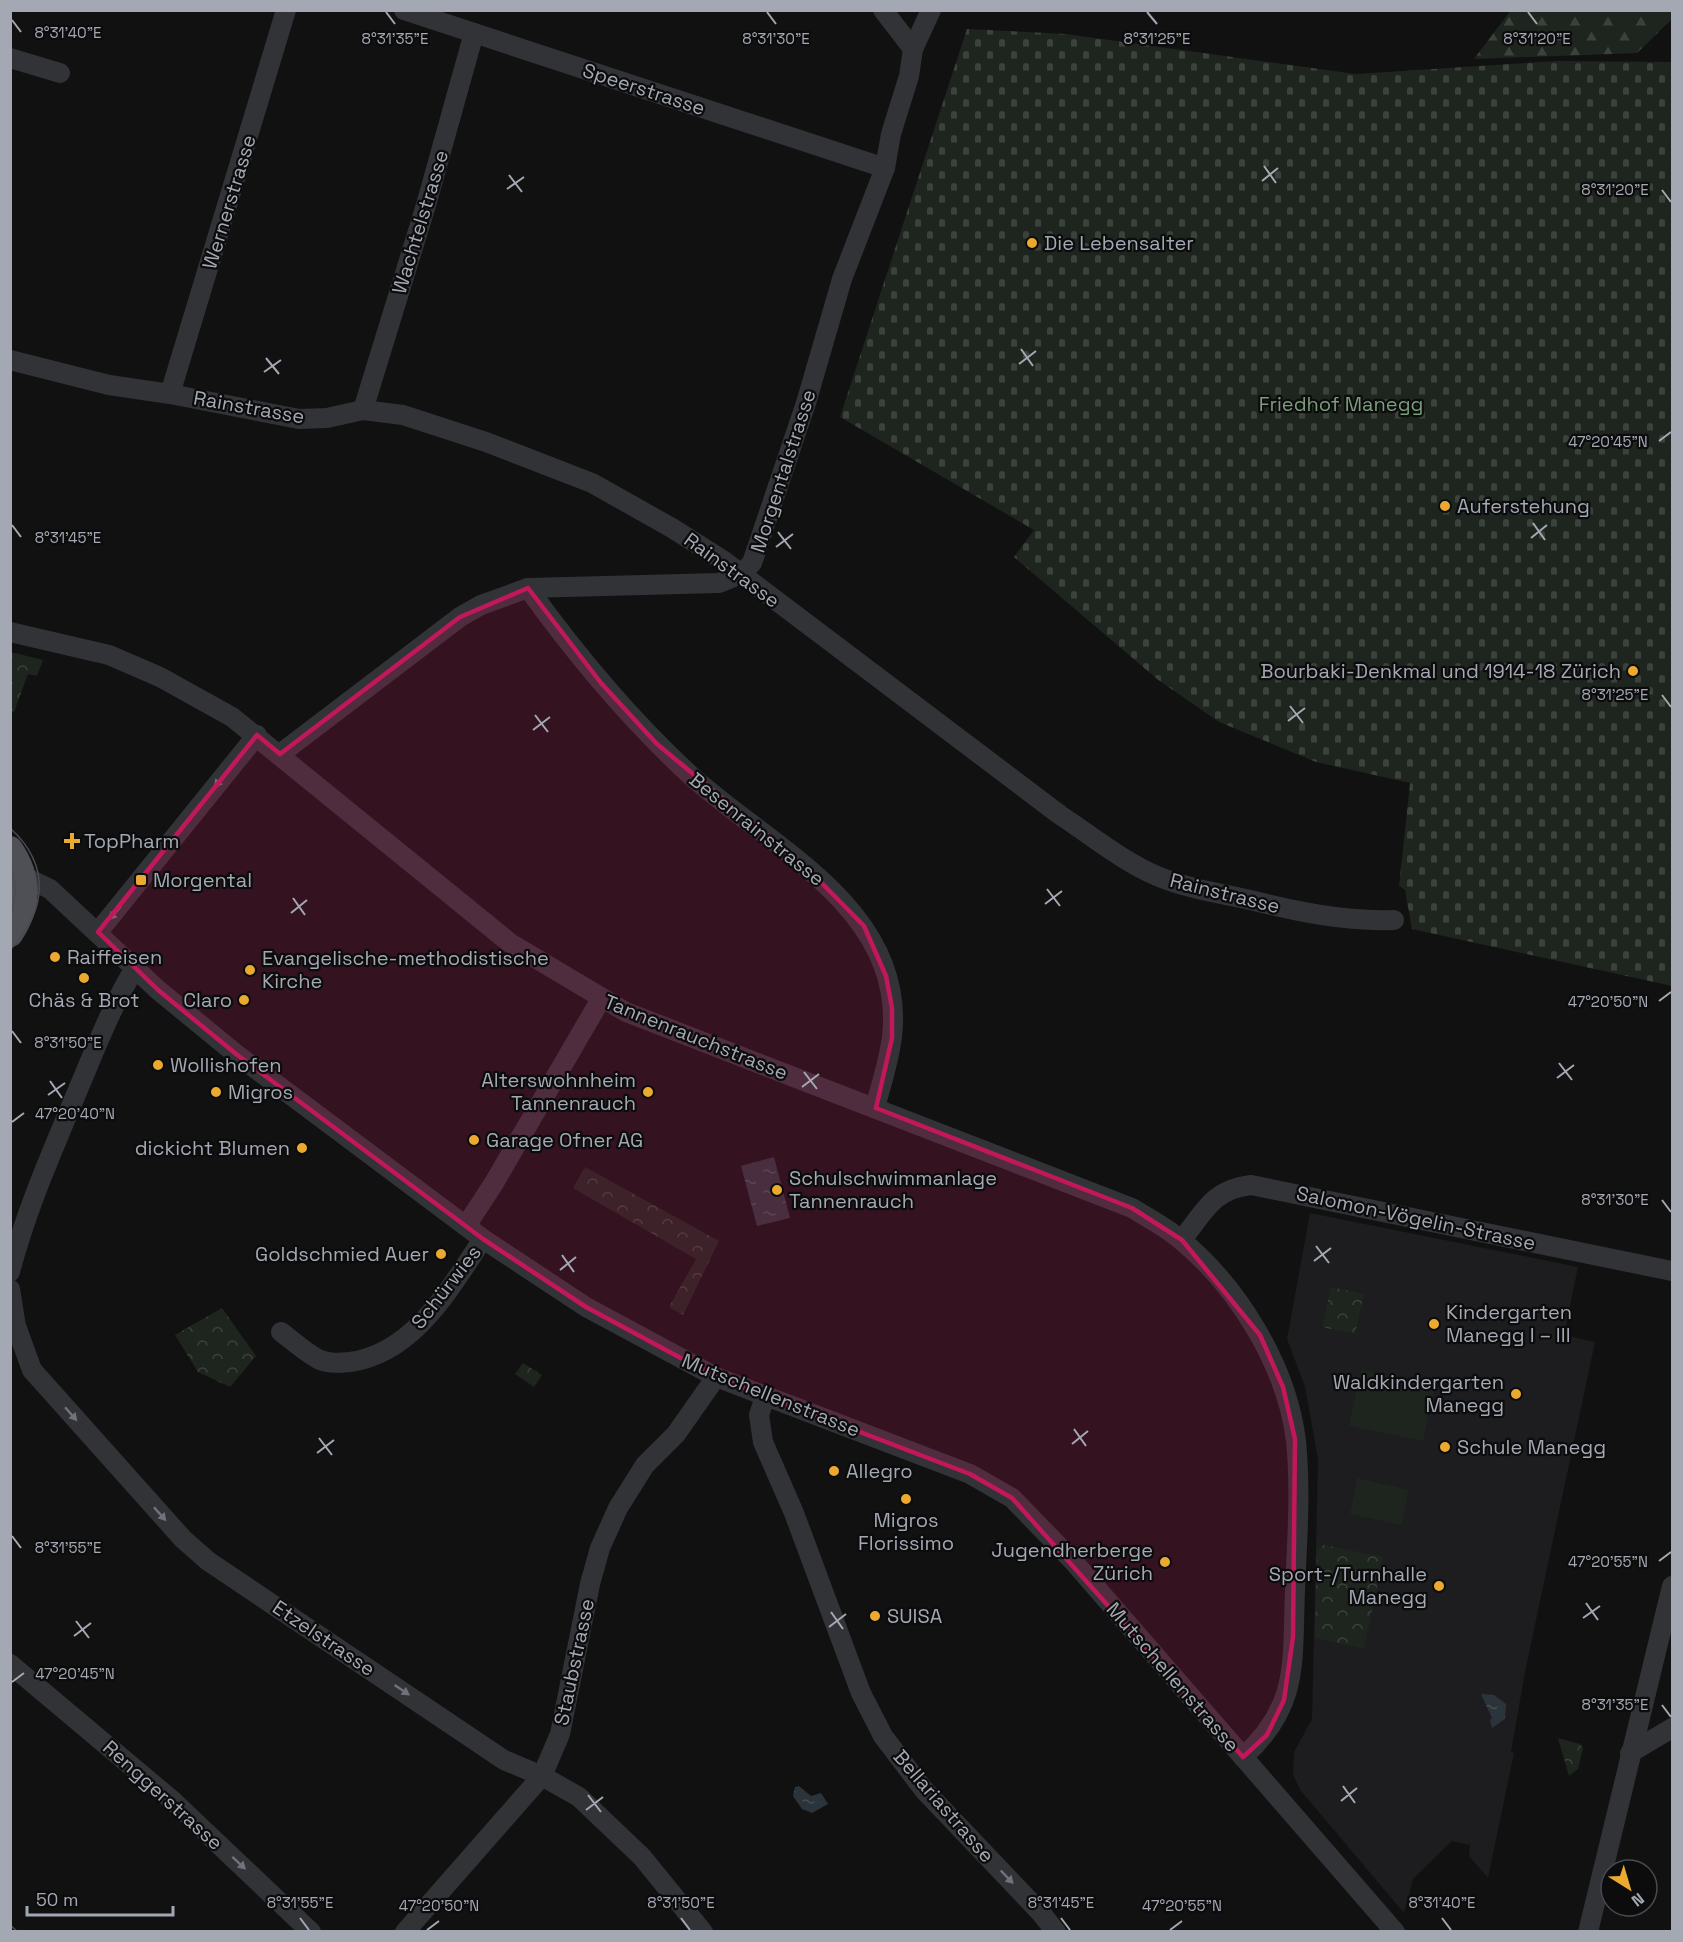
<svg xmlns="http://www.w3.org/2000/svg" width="1683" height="1942" font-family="'Space Grotesk',sans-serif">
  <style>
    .built { fill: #1d1d1f }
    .forest { fill: url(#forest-firs) }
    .cemetery { fill: url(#cemetery-stones) }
    .park { fill: url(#park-crowns) }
    .pitch { fill: #1d251e }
    .water { fill: url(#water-ripples) }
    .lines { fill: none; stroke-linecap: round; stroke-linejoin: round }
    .minor { stroke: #323337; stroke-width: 20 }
    .major { stroke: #4e5056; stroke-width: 26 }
    .tram { stroke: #494b50; stroke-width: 1.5 }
    .oneway { fill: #70737b }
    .marked { fill: #c2185b; fill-opacity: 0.2; stroke: #c2185b; stroke-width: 4.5; stroke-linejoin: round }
    .ticks { fill: none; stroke: #a3a8b3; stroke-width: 2 }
    .poi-dot { fill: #eca930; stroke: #0c0c0d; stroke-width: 2 }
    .labels { text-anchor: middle; stroke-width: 4.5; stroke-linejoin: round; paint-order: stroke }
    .street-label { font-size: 20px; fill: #a3a8b3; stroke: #0c0c0d }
    .poi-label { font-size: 20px; fill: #a3a8b3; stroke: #0c0c0d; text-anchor: start }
    .park-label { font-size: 20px; fill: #7a9d7b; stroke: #0c0c0d }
    .ticks-label { font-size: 15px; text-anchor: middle; fill: #a3a8b3; stroke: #0c0c0d; stroke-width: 4.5; stroke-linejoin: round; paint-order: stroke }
  </style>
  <defs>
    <pattern id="forest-firs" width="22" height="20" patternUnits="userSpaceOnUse" patternTransform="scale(1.5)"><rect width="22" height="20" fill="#1d251e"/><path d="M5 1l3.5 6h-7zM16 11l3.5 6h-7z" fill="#3b423c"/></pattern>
    <pattern id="cemetery-stones" width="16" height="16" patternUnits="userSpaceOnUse" patternTransform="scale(1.5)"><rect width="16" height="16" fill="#1d251e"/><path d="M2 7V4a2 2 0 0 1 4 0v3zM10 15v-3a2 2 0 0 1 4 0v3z" fill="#3b423c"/></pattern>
    <pattern id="park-crowns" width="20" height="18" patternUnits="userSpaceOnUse" patternTransform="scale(1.5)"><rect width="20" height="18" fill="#1d251e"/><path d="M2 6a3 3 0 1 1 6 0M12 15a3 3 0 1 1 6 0" fill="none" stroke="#3b423c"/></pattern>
    <pattern id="water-ripples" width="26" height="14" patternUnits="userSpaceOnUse" patternTransform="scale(1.5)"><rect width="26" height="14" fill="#2b343a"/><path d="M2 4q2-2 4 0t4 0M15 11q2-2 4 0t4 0" fill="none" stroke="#474f54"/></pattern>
  </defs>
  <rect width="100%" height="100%" fill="#111112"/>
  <!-- built -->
  <path class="built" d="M1310,1213l268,54 -14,68 31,7 -70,330 -14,80 3,1 -26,125 -19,-22 1,-11 -18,-4 -39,38 -9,34 -103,-122 -8,-16 1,-23 18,-33 6,-260 -13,-72 -18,-48z"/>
  <!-- forest -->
  <path class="forest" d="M1511,10l161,1v8l-35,34 -163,6z"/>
  <!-- cemetery -->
  <path class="cemetery" d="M967,29l99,5 290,40 200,-13 116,1v924l-260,-57 -7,-39 -6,-4 11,-103 -94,-21 -97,-40 -62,-43 -143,-122 20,-27 -194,-113z"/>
  <!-- park -->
  <g class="park">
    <path d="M11,652l32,8 -6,16 -9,-2 -14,38 -3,-1z"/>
    <path d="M585,1167l134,74 -36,74 -14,-8 27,-48 -123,-71z"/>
    <path d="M1331,1287l33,7 -9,40 -33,-7z"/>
    <path d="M222,1308l34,48 -26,31 -32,-15 -23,-37z"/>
    <path d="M523,1363l19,12 -8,12 -19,-13z"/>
    <path d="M1324,1545l59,12 -19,92 -49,-11 2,-88z"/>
    <path d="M1558,1738l22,6 3,4 -5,21 -9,7z"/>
  </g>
  <!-- pitch -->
  <g class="pitch">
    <path d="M1361,1370l74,16 -12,55 -74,-15z"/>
    <path d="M1357,1478l52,12 -8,35 -51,-11z"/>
  </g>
  <!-- water -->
  <g class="water">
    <path d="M774,1157l16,61 -33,8 -16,-60z"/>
    <path d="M1481,1694l13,1 12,9 -1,15 -13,9 -2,-8 2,-2z"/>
    <path d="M799,1786l12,10 10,-3 7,11 -16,9 -10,-4 -9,-13 2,-9z"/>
  </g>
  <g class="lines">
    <!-- minor -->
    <g class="minor">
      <path d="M404,10l481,158"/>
      <path d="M883,10l30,39"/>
      <path d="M10,58l50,15"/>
      <path d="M10,360l99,25 61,9 129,25 28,-1 36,-8 40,5 83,27 106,41 80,45 52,33 336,254c32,21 62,46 97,61 26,11 55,16 84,22 51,12 100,24 153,22"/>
      <path d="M170,394l116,-384"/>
      <path d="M363,410l63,-205 48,-172"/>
      <path d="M528,588c48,67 100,129 160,185 79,73 219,135 204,264 -3,24 -11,48 -17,71"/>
      <path d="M10,632l99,23 51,22 72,40 278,226 116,69 506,196c16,10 34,19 49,32 57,47 106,126 115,201 5,50 1,100 -1,150 -3,70 5,115 -52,166"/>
      <path d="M280,754l180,-137 21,-12 47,-17 191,-5 22,-9 11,-11 54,-160 36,-124 43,-111 6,-34 18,-58 4,-27 18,-39"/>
      <path d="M25,877l25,12 108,101 78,64 247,185 103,68 130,70 254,97 42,24 61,63 322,371"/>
      <path d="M98,932l159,-197"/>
      <path d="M466,1226l28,-43 107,-184"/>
      <path d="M1182,1240c22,-28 31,-51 69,-55l421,86"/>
      <path d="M10,1272c16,-62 42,-120 67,-180 18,-42 34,-85 58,-124"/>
      <path d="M10,1289l6,37 16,44 151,169 25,22 296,199 38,16 37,21 63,60 61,75"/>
      <path d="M281,1332c12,9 24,20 37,27 10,5 21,4 32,3 64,-9 100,-74 133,-123"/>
      <path d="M765,1397l-6,18 4,27 31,71 67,180 22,43 41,54 117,123 15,19"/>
      <path d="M10,1664l163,137 138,131"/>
      <path d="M1630,1753l42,-25"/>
      <path d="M405,1932l137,-156 18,-42 30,-150 10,-36 18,-40 27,-43 31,-31 40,-57"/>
      <path d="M1588,1932l84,-346"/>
    </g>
    <!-- major -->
    <path class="major" d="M10,849c19,28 20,56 0,85"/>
    <!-- tram -->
    <g class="tram">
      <path d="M10,828c42,38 36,84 0,122"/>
      <path d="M10,862l6,26 -6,34"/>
      <path d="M10,1925l8,7"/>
    </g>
  </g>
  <!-- one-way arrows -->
  <defs><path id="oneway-solid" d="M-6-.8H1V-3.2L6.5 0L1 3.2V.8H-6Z" transform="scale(1.5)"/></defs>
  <g class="oneway">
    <use href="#oneway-solid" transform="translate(220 780) rotate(128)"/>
    <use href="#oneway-solid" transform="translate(115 913) rotate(131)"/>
    <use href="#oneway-solid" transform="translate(71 1414) rotate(49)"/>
    <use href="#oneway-solid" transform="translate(160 1514) rotate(48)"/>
    <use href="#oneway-solid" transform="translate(402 1690) rotate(34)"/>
    <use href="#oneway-solid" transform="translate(239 1863) rotate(43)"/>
    <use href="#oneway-solid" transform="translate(1007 1877) rotate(46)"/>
  </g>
  <!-- marked area -->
  <path class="marked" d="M528,588l73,95 56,61 152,126 55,56 22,50 6,32v30l-16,70 256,100 50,32 78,95 23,52 12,52 -2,198 -9,63 -17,35 -24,22 -231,-259 -42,-24 -254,-97 -130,-70 -103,-68 -247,-185 -78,-64 -60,-58 159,-197 23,19 180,-137z"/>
  <!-- ticks -->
  <path class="ticks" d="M386,12l9,12M767,12l9,12M1147,12l10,12M1528,12l9,12M12,20l9,12M1264,166l12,17M509,175l13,17M1262,181l16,-13M507,189l17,-12M1662,190l9,12M1021,349l12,17M266,358l13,16M1019,364l17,-13M264,372l17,-12M1659,441l12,-9M1533,523l12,17M12,525l9,12M778,532l13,17M1531,538l16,-13M776,547l17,-13M1662,695l9,12M1290,706l13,17M535,715l13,17M1288,721l17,-13M533,730l17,-13M1047,889l13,17M293,898l12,17M1045,904l17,-13M291,913l16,-13M1659,1001l12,-9M12,1031l9,12M1559,1063l13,17M804,1072l13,17M1557,1078l17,-13M50,1081l12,17M802,1087l17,-13M48,1095l17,-12M12,1122l12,-9M1662,1200l9,12M1316,1246l13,17M562,1255l12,17M1314,1261l17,-13M560,1270l16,-13M1074,1429l12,17M319,1438l13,17M1072,1444l16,-13M317,1453l17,-13M12,1536l9,12M1659,1561l12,-9M1586,1603l12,17M831,1612l12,17M1583,1618l17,-12M76,1621l13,17M829,1627l17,-13M74,1636l17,-13M12,1682l12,-9M1662,1705l9,12M1343,1786l12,17M588,1795l13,17M1341,1801l16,-13M586,1810l17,-13M300,1918l9,12M681,1918l9,12M1061,1918l9,12M1442,1918l9,12M427,1930l12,-9M1170,1930l12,-9"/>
  <!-- markers -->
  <g class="poi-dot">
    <circle cx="1032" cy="243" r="6"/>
    <circle cx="1445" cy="506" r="6"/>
    <circle cx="1633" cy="671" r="6"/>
    <path d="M69 832h6v6h6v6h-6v6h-6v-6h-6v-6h6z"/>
    <rect x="135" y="874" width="12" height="12" rx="3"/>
    <circle cx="55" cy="957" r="6"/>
    <circle cx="250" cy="970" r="6"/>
    <circle cx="84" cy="978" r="6"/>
    <circle cx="244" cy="1000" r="6"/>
    <circle cx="158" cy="1065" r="6"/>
    <circle cx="216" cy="1092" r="6"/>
    <circle cx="648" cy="1092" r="6"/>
    <circle cx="474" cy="1140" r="6"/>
    <circle cx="302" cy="1148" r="6"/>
    <circle cx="777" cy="1190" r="6"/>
    <circle cx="441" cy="1254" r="6"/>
    <circle cx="1434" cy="1324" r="6"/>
    <circle cx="1516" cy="1394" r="6"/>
    <circle cx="1445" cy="1447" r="6"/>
    <circle cx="834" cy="1471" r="6"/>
    <circle cx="906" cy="1499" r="6"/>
    <circle cx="1165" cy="1562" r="6"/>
    <circle cx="1439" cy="1586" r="6"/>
    <circle cx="875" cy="1616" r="6"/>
  </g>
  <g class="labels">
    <!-- street labels -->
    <g class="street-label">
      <text transform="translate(644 89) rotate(18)" y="7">Speerstrasse</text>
      <text transform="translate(229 202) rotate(-73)" y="7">Wernerstrasse</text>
      <text transform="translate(420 222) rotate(-73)" y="7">Wachtelstrasse</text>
      <text transform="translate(249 407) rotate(10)" y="7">Rainstrasse</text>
      <text transform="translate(783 471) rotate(-72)" y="7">Morgentalstrasse</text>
      <text transform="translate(732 570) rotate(36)" y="7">Rainstrasse</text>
      <text transform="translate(757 829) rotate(39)" y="7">Besenrainstrasse</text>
      <text transform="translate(1225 893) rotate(14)" y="7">Rainstrasse</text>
      <text transform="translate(696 1037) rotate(22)" y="7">Tannenrauchstrasse</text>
      <text transform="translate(1416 1218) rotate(12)" y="7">Salomon-Vögelin-Strasse</text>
      <text transform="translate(446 1287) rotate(-52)" y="7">Schürwies</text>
      <text transform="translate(771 1395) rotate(22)" y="7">Mutschellenstrasse</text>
      <text transform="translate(324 1638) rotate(34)" y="7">Etzelstrasse</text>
      <text transform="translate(574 1662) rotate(-78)" y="7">Staubstrasse</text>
      <text transform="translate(1173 1677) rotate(49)" y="7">Mutschellenstrasse</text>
      <text transform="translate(163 1795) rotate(42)" y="7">Renggerstrasse</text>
      <text transform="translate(944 1806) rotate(49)" y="7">Bellariastrasse</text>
    </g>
    <!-- poi labels -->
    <g class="poi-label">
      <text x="1044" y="250">Die Lebensalter</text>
      <text x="1457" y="513">Auferstehung</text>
      <text x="1621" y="678" text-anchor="end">Bourbaki-Denkmal und 1914-18 Zürich</text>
      <text x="84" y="848">TopPharm</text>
      <text x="153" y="887">Morgental</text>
      <text x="67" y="964">Raiffeisen</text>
      <text x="262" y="965">Evangelische-methodistische<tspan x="262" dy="23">Kirche</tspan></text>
      <text x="84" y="1007" text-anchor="middle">Chäs &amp; Brot</text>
      <text x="232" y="1007" text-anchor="end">Claro</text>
      <text x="170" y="1072">Wollishofen</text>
      <text x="636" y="1087" text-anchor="end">Alterswohnheim<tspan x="636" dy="23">Tannenrauch</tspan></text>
      <text x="228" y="1099">Migros</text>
      <text x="486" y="1147">Garage Ofner AG</text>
      <text x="290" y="1155" text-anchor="end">dickicht Blumen</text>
      <text x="789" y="1185">Schulschwimmanlage<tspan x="789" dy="23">Tannenrauch</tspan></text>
      <text x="429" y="1261" text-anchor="end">Goldschmied Auer</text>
      <text x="1446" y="1319">Kindergarten<tspan x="1446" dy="23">Manegg I – III</tspan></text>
      <text x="1504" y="1389" text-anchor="end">Waldkindergarten<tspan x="1504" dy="23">Manegg</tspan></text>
      <text x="1457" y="1454">Schule Manegg</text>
      <text x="846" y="1478">Allegro</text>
      <text x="906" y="1527" text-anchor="middle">Migros<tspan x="906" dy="23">Florissimo</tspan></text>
      <text x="1153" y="1557" text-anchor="end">Jugendherberge<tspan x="1153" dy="23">Zürich</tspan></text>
      <text x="1427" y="1581" text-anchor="end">Sport-/Turnhalle<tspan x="1427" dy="23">Manegg</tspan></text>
      <text x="887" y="1623">SUISA</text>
    </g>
    <!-- park labels -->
    <g class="park-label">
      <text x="1341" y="411">Friedhof Manegg</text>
    </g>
  </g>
  <g class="ticks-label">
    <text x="68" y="38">8°31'40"E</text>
    <text x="776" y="44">8°31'30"E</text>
    <text x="1157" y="44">8°31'25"E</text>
    <text x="1537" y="44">8°31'20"E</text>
    <text x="395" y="44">8°31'35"E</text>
    <text x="1615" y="195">8°31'20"E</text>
    <text x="1608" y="447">47°20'45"N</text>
    <text x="68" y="543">8°31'45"E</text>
    <text x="1615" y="700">8°31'25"E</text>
    <text x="1608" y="1007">47°20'50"N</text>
    <text x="68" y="1048">8°31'50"E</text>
    <text x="75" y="1119">47°20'40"N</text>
    <text x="1615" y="1205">8°31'30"E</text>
    <text x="68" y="1553">8°31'55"E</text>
    <text x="1608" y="1567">47°20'55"N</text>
    <text x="75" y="1679">47°20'45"N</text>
    <text x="1615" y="1710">8°31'35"E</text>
    <text x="300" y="1908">8°31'55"E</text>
    <text x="681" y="1908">8°31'50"E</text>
    <text x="1061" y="1908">8°31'45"E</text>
    <text x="1442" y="1908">8°31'40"E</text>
    <text x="439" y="1911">47°20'50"N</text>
    <text x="1182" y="1911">47°20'55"N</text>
  </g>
  <!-- border -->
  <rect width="1683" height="1942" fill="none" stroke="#a3a8b3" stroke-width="24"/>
  <!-- north arrow -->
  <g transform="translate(1629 1888) rotate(143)"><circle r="28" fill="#0c0c0d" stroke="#484a4f" stroke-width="1.5"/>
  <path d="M0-4.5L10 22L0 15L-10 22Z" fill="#eca930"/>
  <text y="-9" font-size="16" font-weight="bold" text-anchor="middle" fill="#a3a8b3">N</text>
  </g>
  <!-- scale -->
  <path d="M27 1906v9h146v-9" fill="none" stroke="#a3a8b3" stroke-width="3"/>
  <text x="36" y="1906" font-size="18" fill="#a3a8b3" stroke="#0c0c0d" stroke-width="4.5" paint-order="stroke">50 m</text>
</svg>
